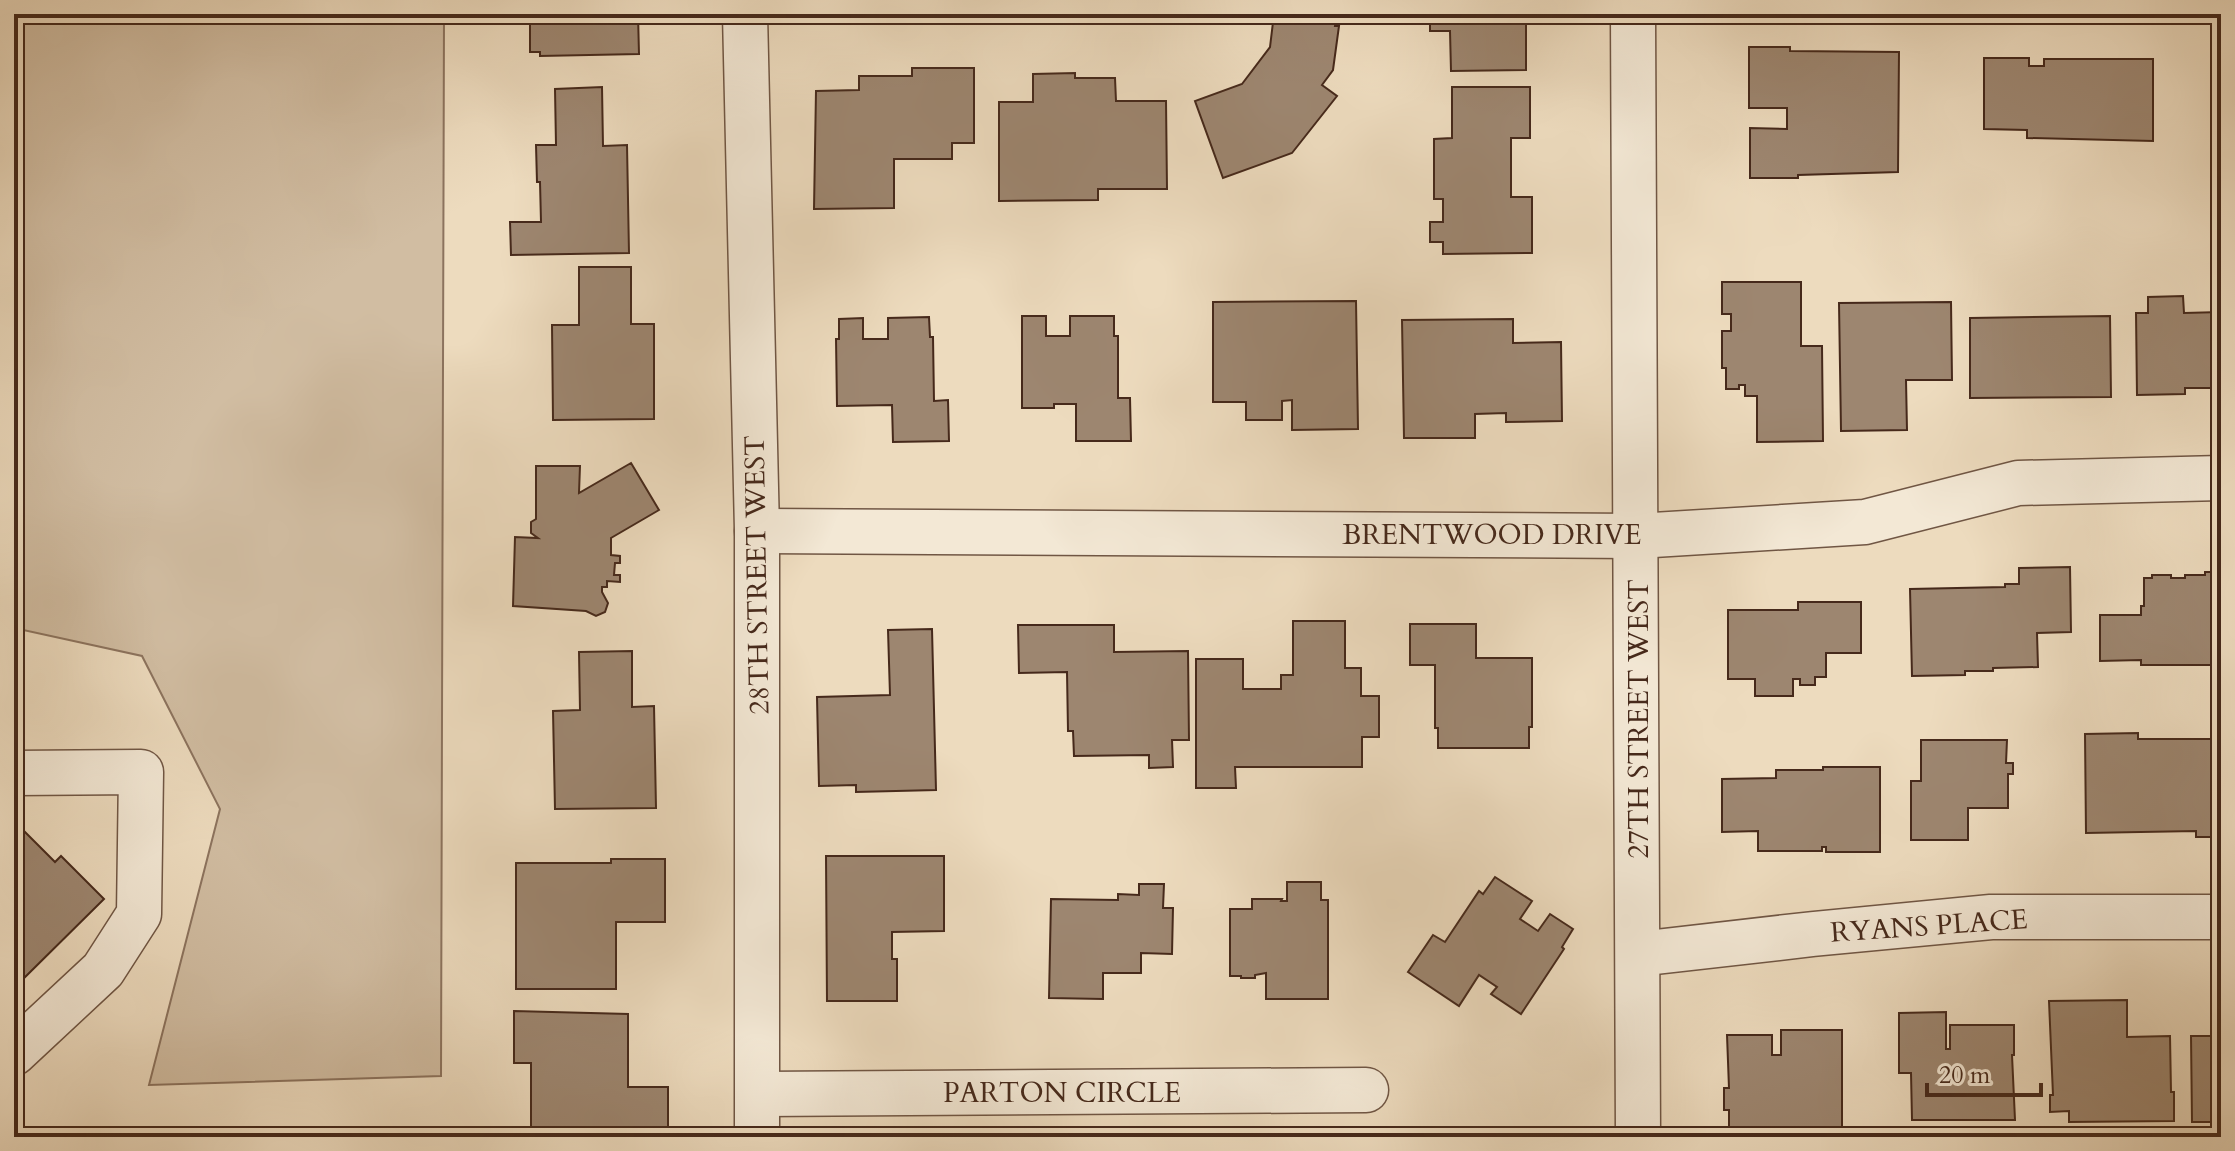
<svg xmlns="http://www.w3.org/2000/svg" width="2235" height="1151" font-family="Cardo,serif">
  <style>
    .green { fill: #d1bda2; stroke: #8c735e; stroke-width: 2 }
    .building { fill: #9d8670; stroke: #46291b; stroke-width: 2 }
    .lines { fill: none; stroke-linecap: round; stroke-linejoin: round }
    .minor-casing { stroke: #705644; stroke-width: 47 }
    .minor { stroke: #f3e8d5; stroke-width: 44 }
    .labels { text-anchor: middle; stroke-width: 6; stroke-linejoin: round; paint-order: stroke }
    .street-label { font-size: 28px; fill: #46291b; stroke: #f3e8d5 }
  </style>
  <rect width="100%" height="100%" fill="#eddbbe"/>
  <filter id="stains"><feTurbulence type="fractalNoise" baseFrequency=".0025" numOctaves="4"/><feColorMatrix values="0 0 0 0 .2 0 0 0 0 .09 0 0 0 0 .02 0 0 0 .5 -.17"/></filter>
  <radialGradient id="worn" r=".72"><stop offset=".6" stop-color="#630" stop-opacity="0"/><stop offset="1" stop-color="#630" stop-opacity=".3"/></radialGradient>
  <!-- green -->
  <path class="green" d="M14,14h430l-3,1062 -292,9 71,-276 -78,-153 -128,-28z"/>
  <!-- building -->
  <g class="building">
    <path d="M530,14h108l1,40 -99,2v-4h-10z"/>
    <path d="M1274,14h63l-2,12h4l-6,44 -11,15 15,11 -45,57 -69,25 -28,-77 47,-17 28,-37z"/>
    <path d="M1430,14h96v56l-75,1 -1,-40h-20z"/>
    <path d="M1749,47h41v4l109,1 -1,120 -100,3v3h-48v-50l37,1v-21h-38z"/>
    <path d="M1984,58h45v8h15v-7h109v82l-126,-3v-8l-43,-1z"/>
    <path d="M912,68h62v75h-22v16h-58v49l-80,1 2,-118 43,-1v-14h53z"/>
    <path d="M1075,73v5h40l1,23h50l1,88h-69v11l-99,1v-99h34v-28z"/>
    <path d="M602,87l1,59 24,-1 2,108 -118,2 -1,-33h31l-1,-40h-3l-1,-37h20l-1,-56z"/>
    <path d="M1452,87h78v51h-19v59h21v56l-89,1v-12h-13v-20h13v-23h-9v-60l18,-1z"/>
    <path d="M579,267h52v57h23v95l-101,1 -1,-95h27z"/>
    <path d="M1722,282h79v64h21l1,95 -66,1v-46h-12v-11h-6v4h-13v-21h-4v-37h9v-17h-9z"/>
    <path d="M2183,296l1,17 37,-1v76h-36v6l-48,1 -1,-82h12v-16z"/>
    <path d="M1356,301l2,128 -66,1v-30l-10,1v19h-36v-18h-33v-100z"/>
    <path d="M1951,302l1,78h-46l1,50 -66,1 -2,-128z"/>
    <path d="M1022,316h24v20h24v-20h44v20h4v62h12l1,43h-55v-37h-22v4h-32z"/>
    <path d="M2110,316l1,81 -141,1v-80z"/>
    <path d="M929,317l1,20h3l1,64 14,-1 1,41 -56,1 -1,-37 -55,1 -1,-67h3v-20l24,-1v21h25v-21z"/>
    <path d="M1513,319v24l48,-1 1,79 -56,1v-9l-31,1v24h-71l-2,-118z"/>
    <path d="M631,463l28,47 -48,28v17l9,1v7h-5l-1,12h6v7l-13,-1v6h-5v5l6,11 -3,9 -9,4 -10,-5 -73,-5 2,-69 23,1 -7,-5v-11l5,-3v-53h44l-1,27z"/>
    <path d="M2070,567l1,65 -34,1 1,34 -45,1v3h-28v4l-53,1 -2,-87 95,-2v-3h14v-16z"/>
    <path d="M2205,572h16v74h-8v19h-72v-5l-41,1v-46h41v-9h3v-28h8v-3h19v3h14v-3h20z"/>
    <path d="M1798,602h63v51h-35v24h-11v8h-15v-6h-7v17h-38v-17h-27v-69h70z"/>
    <path d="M1293,621h52v47h16v28h18v41h-17v30h-127l1,21h-40v-129h47v30h38v-14h12z"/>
    <path d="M1410,624h66v34h56v69h-3v21h-91v-20h-3v-63h-25z"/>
    <path d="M1018,625h96v27l74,-1 1,89h-17l1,27 -24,1v-13l-75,1 -1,-25h-5l-1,-59 -48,1z"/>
    <path d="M932,629l4,161 -80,2v-7l-37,1 -2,-89 73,-2 -2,-65z"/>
    <path d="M632,651v56l22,-1 2,102 -101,1 -2,-98 27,-1 -1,-58z"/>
    <path d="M2138,733v6h76v14h7v84h-25v-6l-110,2 -1,-99z"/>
    <path d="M1921,740h86l-1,23h7v11h-5v34h-40v32h-57v-59h10z"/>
    <path d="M1823,767h57v85h-54v-5h-4v4h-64v-20l-36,1v-53l54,-1v-8h47z"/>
    <path d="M15,822l40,40 6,-6 43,43 -90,89z"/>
    <path d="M826,856h118v75l-52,1v27h5v42h-70z"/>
    <path d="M611,859h54v63h-49v67h-100v-126h95z"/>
    <path d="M1495,877l37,24 -12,18 18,12 12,-17 23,15 -11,18 2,2 -43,65 -30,-20 6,-7 -18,-12 -20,31 -51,-34 25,-37 12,7 34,-51 4,3z"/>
    <path d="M1287,882h34v18h7v99h-62v-26l-11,2v3h-14v-2h-11v-67h22v-10h30l-1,2h6z"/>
    <path d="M1139,884h25l-1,24h10l-1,46 -31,-1v20h-38v26l-54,-1 2,-99 67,1v-6l21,1z"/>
    <path d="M2127,1000v37l43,-1 1,56h3v29l-105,1v-11l-19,1v-17h3l-4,-94z"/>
    <path d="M514,1011l114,3v73h40v50l-137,-1v-73h-17z"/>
    <path d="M1946,1012v37h4v-24h64v30h-2l3,65h-103l-1,-47h-12v-60z"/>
    <path d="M1781,1030h61v100h-73v7h-37v-3h-3v-24h-5v-22h5l-2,-53h45v20h9z"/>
    <path d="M2191,1036h30v86h-29z"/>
  </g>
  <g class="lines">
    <defs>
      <g id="minor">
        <path d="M745,14l12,517v606"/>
        <path d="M1633,14l5,1123"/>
        <path d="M757,531l880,5 228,-14 153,-39 203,-5"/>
        <path d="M14,773l127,-1 -2,142 -36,56 -89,83"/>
        <path d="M1638,954l175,-20 178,-17h230"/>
        <path d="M758,1094l608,-4"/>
      </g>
    </defs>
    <!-- minor casing -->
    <use href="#minor" class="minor-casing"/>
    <!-- minor -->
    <use href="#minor" class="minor"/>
  </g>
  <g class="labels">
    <!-- street labels -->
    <g class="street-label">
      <text x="1492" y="544">BRENTWOOD DRIVE</text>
      <text transform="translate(756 575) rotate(-91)" y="10">28TH STREET WEST</text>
      <text transform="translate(1638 719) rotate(-90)" y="10">27TH STREET WEST</text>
      <text transform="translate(1929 925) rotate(-4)" y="10">RYANS PLACE</text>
      <text x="1062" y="1102">PARTON CIRCLE</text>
    </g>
  </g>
  <!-- margin -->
  <rect width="2235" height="1151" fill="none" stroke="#eddbbe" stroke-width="48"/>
  <rect x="16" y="16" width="2203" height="1119" fill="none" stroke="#46291b" stroke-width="4"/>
  <rect x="24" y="24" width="2187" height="1103" fill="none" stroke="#46291b" stroke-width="2"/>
  <!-- scale -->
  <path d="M1927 1083v12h114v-12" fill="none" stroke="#46291b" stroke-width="4"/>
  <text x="1939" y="1083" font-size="24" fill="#46291b" stroke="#f3e8d5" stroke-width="6" paint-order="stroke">20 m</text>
  <rect width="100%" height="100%" filter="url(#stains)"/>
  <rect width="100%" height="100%" fill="url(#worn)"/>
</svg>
